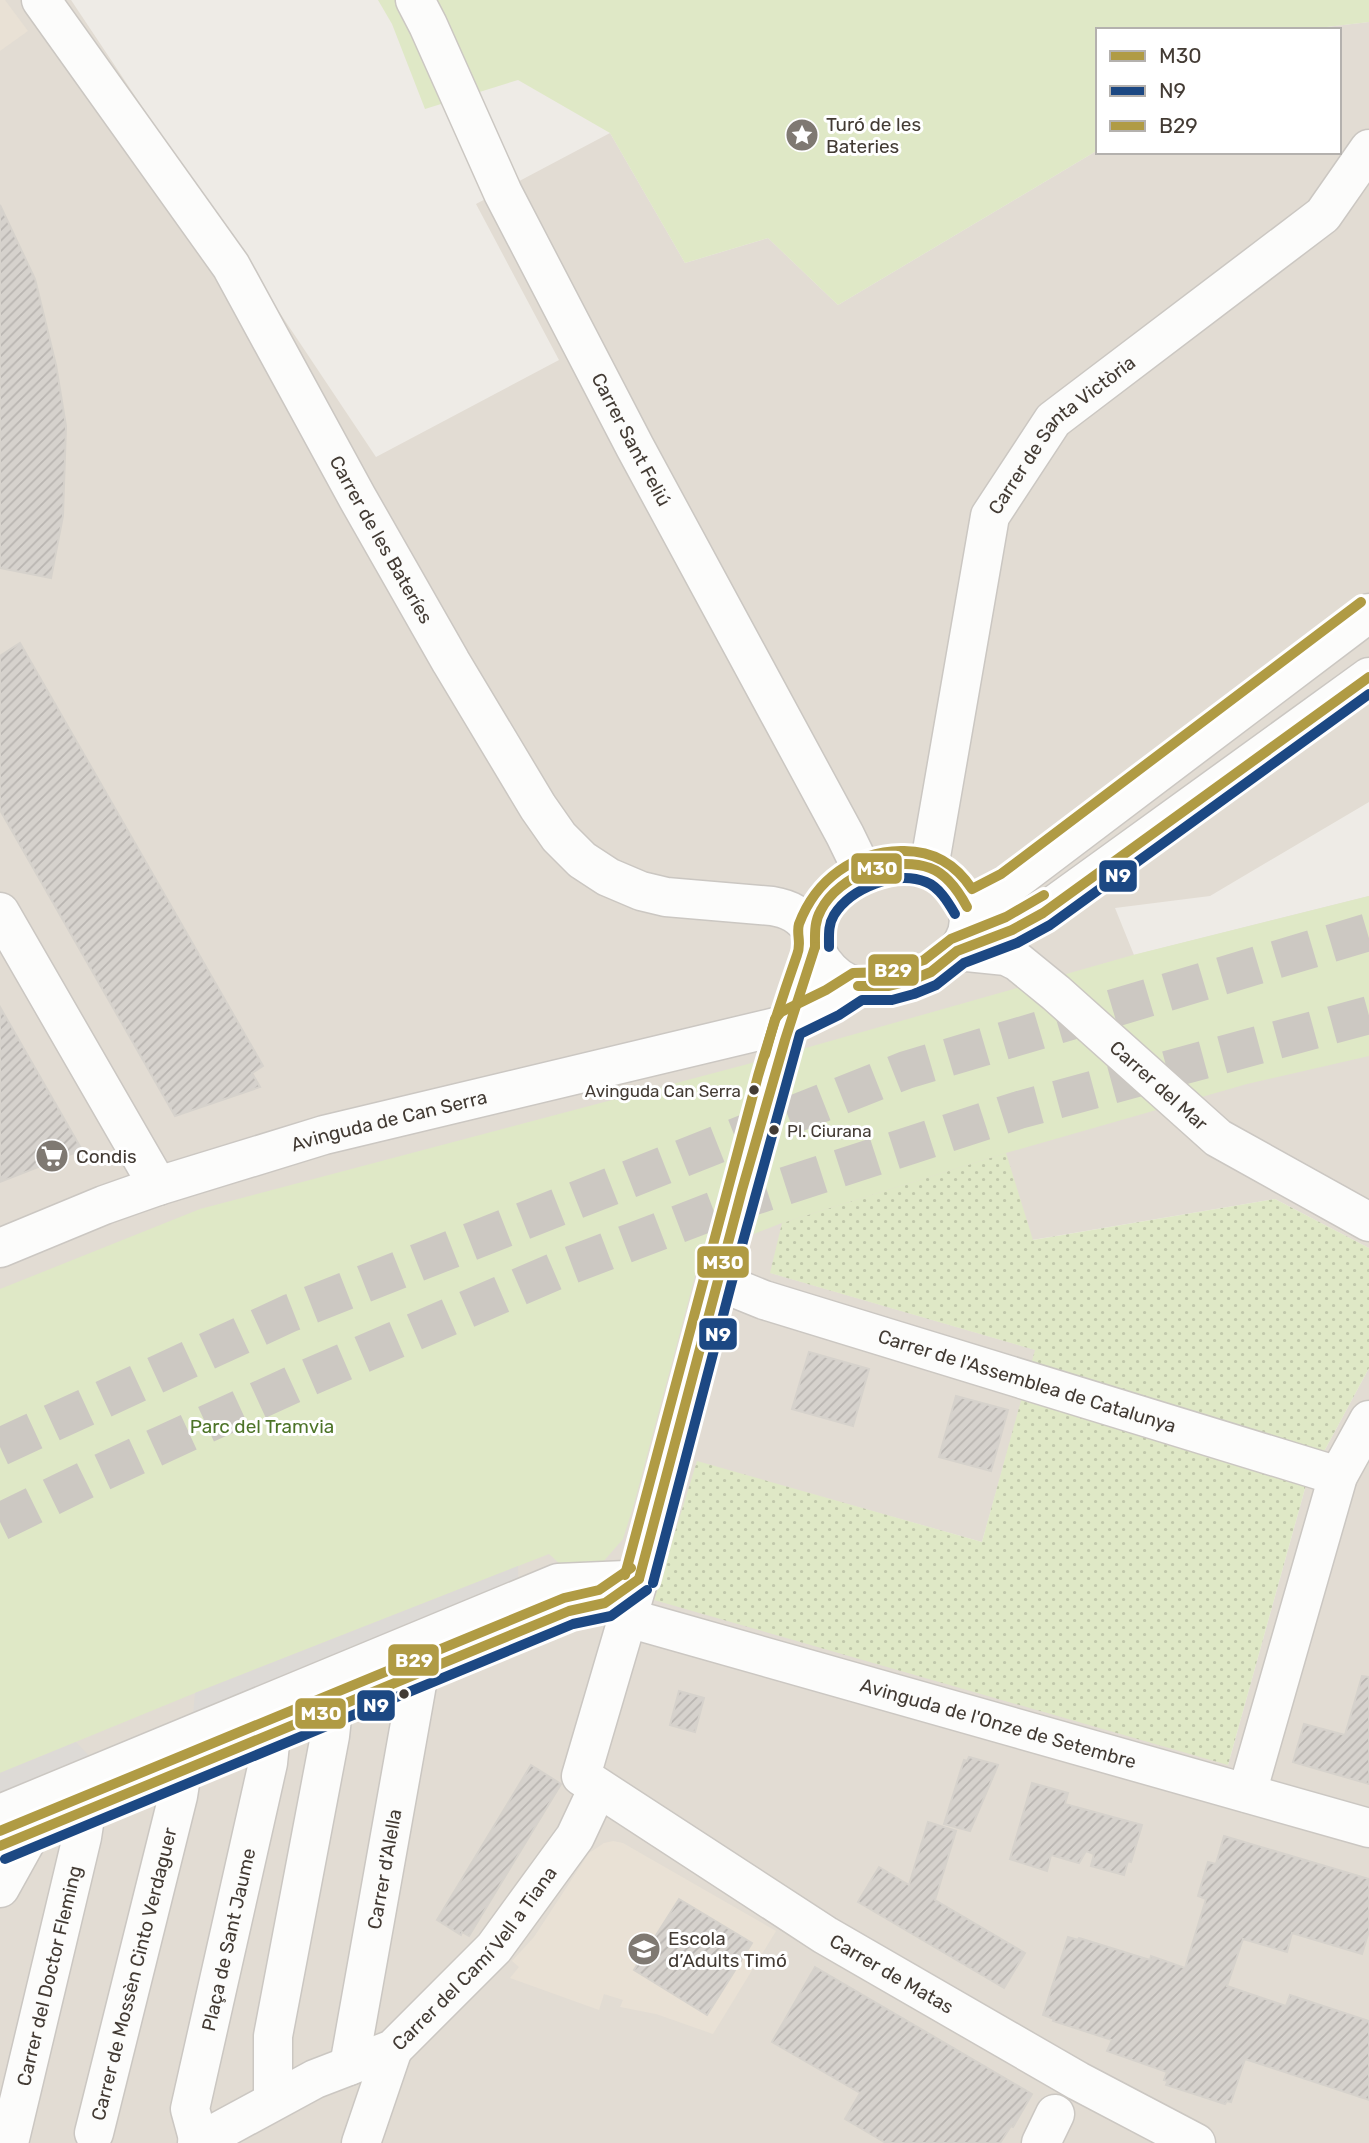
<svg xmlns="http://www.w3.org/2000/svg" width="1369" height="2143" font-family="Rubik,sans-serif">
  <style>
    .residential { fill: #e2dcd3 }
    .education { fill: #e9e1d5 }
    .grass { fill: url(#grass-dots) }
    .park { fill: #dfe8c6 }
    .parking { fill: #dddad6 }
    .building { fill: url(#building-hatch); stroke: #d6d2cc; stroke-width: 2 }
    .lines { fill: none; stroke-linecap: round; stroke-linejoin: round }
    .highway-tunnel { stroke: #ccc8c2; stroke-width: 38; stroke-dasharray: 38 19; stroke-linecap: butt }
    .minor-casing { stroke: #cbc7c2; stroke-width: 41 }
    .minor { stroke: #fcfcfb; stroke-width: 38 }
    .bus-1-casing { stroke: #fff; stroke-width: 16 }
    .bus-2-casing { stroke: #fff; stroke-width: 16 }
    .bus-3-casing { stroke: #fff; stroke-width: 16 }
    .bus-1 { stroke: #b09b44; stroke-width: 10 }
    .bus-2 { stroke: #1c4883; stroke-width: 10 }
    .bus-3 { stroke: #b09b44; stroke-width: 10 }
    .bus-dot { fill: #433b34; stroke: #fff; stroke-width: 2.5 }
    .labels { text-anchor: middle; stroke-width: 6; stroke-linejoin: round; paint-order: stroke }
    .bus-label { font-size: 17px; fill: #433b34; stroke: #fff; text-anchor: end }
    .poi-label { font-size: 19px; fill: #433b34; stroke: #fff; text-anchor: start }
    .street-label { font-size: 19px; fill: #433b34; stroke: #fff }
    .park-label { font-size: 19px; fill: #4d7428; stroke: #fff }
    .line-badge { stroke: #fff; stroke-width: 2.5 }
    .badge-label { font-size: 19px; text-anchor: middle; font-weight: bold; fill: #fff }
  </style>
  <defs>
    <pattern id="grass-dots" width="8" height="8" patternUnits="userSpaceOnUse" patternTransform="scale(1.75)"><rect width="8" height="8" fill="#dfe8c6"/><path d="M2 2h.1M6 6h.1" fill="none" stroke="#c1c8ab" stroke-width="1.8" stroke-linecap="round"/></pattern>
    <pattern id="building-hatch" width="6" height="6" patternUnits="userSpaceOnUse" patternTransform="scale(1.75)"><rect width="6" height="6" fill="#d6d2cd"/><path d="M-1 1l2-2M0 6l6-6M5 7l2-2" fill="none" stroke="#b9b5b1"/></pattern>
  </defs>
  <rect width="100%" height="100%" fill="#eeebe6"/>
  <!-- residential -->
  <path class="residential" d="M0,0h71l305,457 183,-97 -83,-156 134,-71 75,130 83,-25 70,67 260,-155v2h241v-122h-38l68,-8v780l-159,94 -95,12 19,47 235,-59v352l-94,-49 -243,41 -261,33 265,77 -54,192 -285,-80 531,303 78,-280 63,-117v775h-1369z"/>
  <!-- education -->
  <g class="education">
    <path d="M0,0h5l23,31 -28,20z"/>
    <path d="M613,1841l10,2 153,88 -63,103 -57,-20 -36,-7 3,-7 -19,-6 -5,16 -89,-32 9,-11 -7,-6 22,-24 55,-84 15,-10z"/>
  </g>
  <!-- grass -->
  <path class="grass" d="M1006,1153l27,87 242,-41 94,49v120l-63,117 -78,280 -574,-165 43,-139 285,81 53,-192 -265,-77 12,-50z"/>
  <!-- park -->
  <g class="park">
    <path d="M378,0h991v22l-68,8h-203v120l-260,155 -70,-67 -83,25 -75,-130 -92,-53 -93,29 -33,-85z"/>
    <path d="M1369,896v160l-122,28 -241,69 -224,70 -81,31 -67,250 -11,35 -21,24 -31,11 -22,-20 -354,139 -195,80v-484l200,-80 567,-150 366,-104z"/>
  </g>
  <!-- parking -->
  <g class="parking">
    <path d="M518,1566l1,33 -328,136 4,-42z"/>
    <path d="M76,1742l27,29 -103,43v-41z"/>
  </g>
  <!-- building -->
  <g class="building">
    <path d="M0,205l35,74 21,86 10,61 -3,90 -12,62 -51,-10z"/>
    <path d="M20,643l243,423 -11,7 8,14 -85,29 -175,-306v-154z"/>
    <path d="M0,1007l82,143 -82,32z"/>
    <path d="M809,1352l60,17 -16,57 -61,-17z"/>
    <path d="M956,1396l52,14 -17,61 -52,-14z"/>
    <path d="M1362,1676l7,1v107l-76,-22 11,-38 41,11z"/>
    <path d="M679,1691l25,7 -9,34 -25,-7z"/>
    <path d="M969,1757l29,8 -28,66 -26,-7 20,-64 3,1z"/>
    <path d="M531,1765l30,19 -92,152 -7,-4 -1,3 -24,-15z"/>
    <path d="M1032,1783l36,10 -3,11 77,21 -11,37 -3,-1 -4,14 -33,-9 3,-12 -8,-3 -7,12 -28,-8 -4,16 -37,-12z"/>
    <path d="M928,1822l28,9 -21,69 90,53 -21,35 -146,-86 21,-35 30,18z"/>
    <path d="M1224,1836l145,43v52l-7,23 -70,-21 -5,19 -44,-13 -16,47 59,20 4,-11 79,26v79l-124,-41 -14,43 -4,-1 -2,3 -59,-19 2,-4 -4,-1 3,-8 -60,-21 5,-11 -59,-19 1,-2 -11,-4 25,-78 10,3 1,-2 71,22 1,-4 34,12 21,-69 -8,-3 10,-34 8,2z"/>
    <path d="M679,1899l73,44 -45,72 -73,-45z"/>
    <path d="M815,1967l217,127 -19,33 -2,-1 -11,17h-114l-41,-24 15,-26 -88,-51z"/>
  </g>
  <g class="lines">
    <!-- highway-tunnel -->
    <g class="highway-tunnel">
      <path d="M0,1447l290,-134 616,-243 463,-138"/>
      <path d="M0,1522l100,-49 207,-95 256,-110 176,-67 280,-91 350,-95"/>
    </g>
    <defs>
      <g id="minor">
        <path id="s1" d="M41,0l190,266 126,231 94,165 87,145 21,30 23,23 26,17 33,14 25,6 106,9c18,3 28,9 40,24"/>
        <path id="s2" d="M415,0l13,25 75,168 132,254 210,388 18,37"/>
        <path d="M904,865c25,3 38,5 54,27 43,57 -53,104 -101,94 -14,-3 -26,-13 -34,-24 -6,-9 -11,-19 -11,-30 2,-21 31,-50 50,-59 12,-6 28,-7 42,-8z"/>
        <path id="s3" d="M929,868l61,-352 63,-96 270,-205 46,-66"/>
        <path d="M967,907l41,-21 361,-273"/>
        <path d="M0,912l158,274"/>
        <path id="s4" d="M815,947l-27,77 -71,257 -78,298 -58,197 244,159 253,146 118,62"/>
        <path d="M965,948l47,-18 31,-17 326,-236"/>
        <path id="s5" d="M957,951l49,5 12,6 38,31 162,145 151,84"/>
        <path id="s6" d="M0,1248l104,-43 54,-19 166,-51 464,-111 45,-22 25,-16"/>
        <path id="s7" d="M717,1281l47,19 574,176"/>
        <path id="s8" d="M628,1618l741,210"/>
        <path d="M1247,1793l91,-317 31,-56"/>
        <path d="M0,1814l558,-231 68,-3"/>
        <path d="M0,1846l569,-235 36,-8 34,-24"/>
        <path d="M0,1888l30,-54"/>
        <path id="s9" d="M349,2066l70,-393"/>
        <path d="M273,2101v-65l57,-300 3,-27"/>
        <path id="s10" d="M94,2133l84,-337 4,-25"/>
        <path id="s11" d="M199,2142l-9,-33 78,-346 3,-29"/>
        <path id="s12" d="M9,2143l73,-306 4,-26"/>
        <path id="s13" d="M197,2143l118,-64 78,-30 101,-101 81,-111 23,-49"/>
        <path d="M361,2143l32,-94"/>
        <path d="M1041,2143l14,-29"/>
      </g>
    </defs>
    <!-- minor casing -->
    <use href="#minor" class="minor-casing"/>
    <!-- minor -->
    <use href="#minor" class="minor"/>
    <defs>
      <g id="bus-1">
        <path d="M815,947c0,-13 -1,-25 6,-37 18,-35 73,-55 109,-42 17,6 29,24 37,39"/>
        <path d="M858,986h31l20,-5 22,-9 26,-21 55,-21 31,-17 326,-236"/>
        <path d="M639,1579l103,-389 43,-150 30,-93"/>
        <path d="M0,1846l569,-235 36,-8 34,-24"/>
      </g>
      <g id="bus-2">
        <path d="M829,947c0,-12 -1,-22 5,-32 17,-27 62,-45 92,-33 13,5 22,20 29,32"/>
        <path d="M653,1583l78,-298 69,-251 39,-19 23,-15h30l22,-6 22,-9 28,-22 53,-20 33,-18 319,-231"/>
        <path d="M5,1859l568,-235 38,-8 36,-26"/>
      </g>
      <g id="bus-3">
        <path d="M765,1055l10,-36 6,-7 45,-22 27,-17 34,-1 37,-12 27,-21 55,-22 38,-22"/>
        <path d="M625,1575l133,-499c12,-41 25,-81 39,-121 5,-12 -1,-21 2,-31 17,-45 55,-72 102,-73 31,-1 54,12 71,38l29,-15 360,-272"/>
        <path d="M0,1831l564,-233 35,-8 32,-22"/>
      </g>
    </defs>
    <!-- bus-1 casing -->
    <use href="#bus-1" class="bus-1-casing"/>
    <!-- bus-2 casing -->
    <use href="#bus-2" class="bus-2-casing"/>
    <!-- bus-3 casing -->
    <use href="#bus-3" class="bus-3-casing"/>
    <!-- bus-1 -->
    <use href="#bus-1" class="bus-1"/>
    <!-- bus-2 -->
    <use href="#bus-2" class="bus-2"/>
    <!-- bus-3 -->
    <use href="#bus-3" class="bus-3"/>
  </g>
  <!-- icons -->
  <defs>
    <symbol id="sight-disc" viewBox="-11 -11 22 22"><circle r="9.5" fill="#7f7972" stroke="#fff"/><path d="M0-6L1.8-2.2L6-1.7L2.9 1.2L3.7 5.4L0 3.3L-3.7 5.4L-2.9 1.2L-6-1.7L-1.8-2.2Z" fill="#fff"/></symbol>
    <symbol id="supermarket-disc" viewBox="-11 -11 22 22"><circle r="9.5" fill="#7f7972" stroke="#fff"/><path d="M-6-5.5h2.5l.6 2H6L4.5 2H-2.5L-4.4-4H-6ZM-1.5 3.2a1.3 1.3 0 1 0 .1 0ZM3 3.2a1.3 1.3 0 1 0 .1 0Z" fill="#fff"/></symbol>
    <symbol id="school-disc" viewBox="-11 -11 22 22"><circle r="9.5" fill="#7f7972" stroke="#fff"/><path d="M0-5L7-2L0 1L-7-2ZM-4 1L0 2.5L4 1V4Q0 6-4 4Z" fill="#fff"/></symbol>
  </defs>
  <g fill-rule="evenodd">
    <use href="#sight-disc" x="783" y="116" width="38" height="38"/>
    <use href="#supermarket-disc" x="33" y="1137" width="38" height="38"/>
    <use href="#school-disc" x="625" y="1930" width="38" height="38"/>
  </g>
  <!-- markers -->
  <g class="bus-dot">
    <circle cx="754" cy="1090" r="6"/>
    <circle cx="774" cy="1130" r="6"/>
    <circle cx="404" cy="1694" r="6"/>
  </g>
  <g class="labels">
    <!-- bus labels -->
    <g class="bus-label">
      <text x="741" y="1097">Avinguda Can Serra</text>
      <text x="787" y="1137" text-anchor="start">Pl. Ciurana</text>
    </g>
    <!-- poi labels -->
    <g class="poi-label">
      <text x="826" y="131">Turó de les<tspan x="826" dy="22">Bateries</tspan></text>
      <text x="76" y="1163">Condis</text>
      <text x="668" y="1945">Escola<tspan x="668" dy="22">d’Adults Timó</tspan></text>
    </g>
    <!-- street labels -->
    <g class="street-label">
      <text dy="7" stroke="none"><textPath href="#s3" startOffset="467">Carrer de Santa Victòria</textPath></text>
      <text dy="7" stroke="none"><textPath href="#s2" startOffset="490">Carrer Sant Feliú</textPath></text>
      <text dy="7" stroke="none"><textPath href="#s1" startOffset="639">Carrer de les Bateríes</textPath></text>
      <text dy="7" stroke="none"><textPath href="#s5" startOffset="250">Carrer del Mar</textPath></text>
      <text dy="7" stroke="none"><textPath href="#s6" startOffset="410">Avinguda de Can Serra</textPath></text>
      <text dy="7" stroke="none"><textPath href="#s7" startOffset="326">Carrer de l'Assemblea de Catalunya</textPath></text>
      <text dy="7" stroke="none"><textPath href="#s8" startOffset="385">Avinguda de l'Onze de Setembre</textPath></text>
      <text dy="7" stroke="none"><textPath href="#s9" startOffset="200">Carrer d'Alella</textPath></text>
      <text dy="7" stroke="none"><textPath href="#s11" startOffset="208">Plaça de Sant Jaume</textPath></text>
      <text dy="7" stroke="none"><textPath href="#s13" startOffset="340">Carrer del Camí Vell a Tiana</textPath></text>
      <text dy="7" stroke="none"><textPath href="#s10" startOffset="164">Carrer de Mossèn Cinto Verdaguer</textPath></text>
      <text dy="7" stroke="none"><textPath href="#s4" startOffset="1230">Carrer de Matas</textPath></text>
      <text dy="7" stroke="none"><textPath href="#s12" startOffset="172">Carrer del Doctor Fleming</textPath></text>
    </g>
    <!-- park labels -->
    <g class="park-label">
      <text x="262" y="1433">Parc del Tramvia</text>
    </g>
  </g>
  <g class="line-badge">
    <rect x="850" y="852" width="53" height="33" rx="7" fill="#b09b44"/>
    <rect x="1098" y="859" width="40" height="34" rx="7" fill="#1c4883"/>
    <rect x="867" y="953" width="53" height="34" rx="7" fill="#b09b44"/>
    <rect x="696" y="1245" width="54" height="34" rx="7" fill="#b09b44"/>
    <rect x="698" y="1317" width="40" height="34" rx="7" fill="#1c4883"/>
    <rect x="387" y="1643" width="53" height="34" rx="7" fill="#b09b44"/>
    <rect x="356" y="1689" width="40" height="33" rx="7" fill="#1c4883"/>
    <rect x="294" y="1697" width="53" height="33" rx="7" fill="#b09b44"/>
  </g>
  <g class="badge-label">
    <text x="877" y="875">M30</text>
    <text x="1118" y="882">N9</text>
    <text x="893" y="977">B29</text>
    <text x="723" y="1269">M30</text>
    <text x="718" y="1341">N9</text>
    <text x="414" y="1667">B29</text>
    <text x="376" y="1712">N9</text>
    <text x="321" y="1720">M30</text>
  </g>
  <!-- legend -->
  <rect x="1096" y="28" width="245" height="126" fill="#ffffff" stroke="#b4b1ae" stroke-width="2"/>
  <rect x="1110" y="51" width="35" height="10" fill="#b09b44" stroke="#b4b1ae" stroke-width="2"/>
  <text x="1159" y="63" font-size="21" fill="#433b34">M30</text>
  <rect x="1110" y="86" width="35" height="10" fill="#1c4883" stroke="#b4b1ae" stroke-width="2"/>
  <text x="1159" y="98" font-size="21" fill="#433b34">N9</text>
  <rect x="1110" y="121" width="35" height="10" fill="#b09b44" stroke="#b4b1ae" stroke-width="2"/>
  <text x="1159" y="133" font-size="21" fill="#433b34">B29</text>
</svg>
